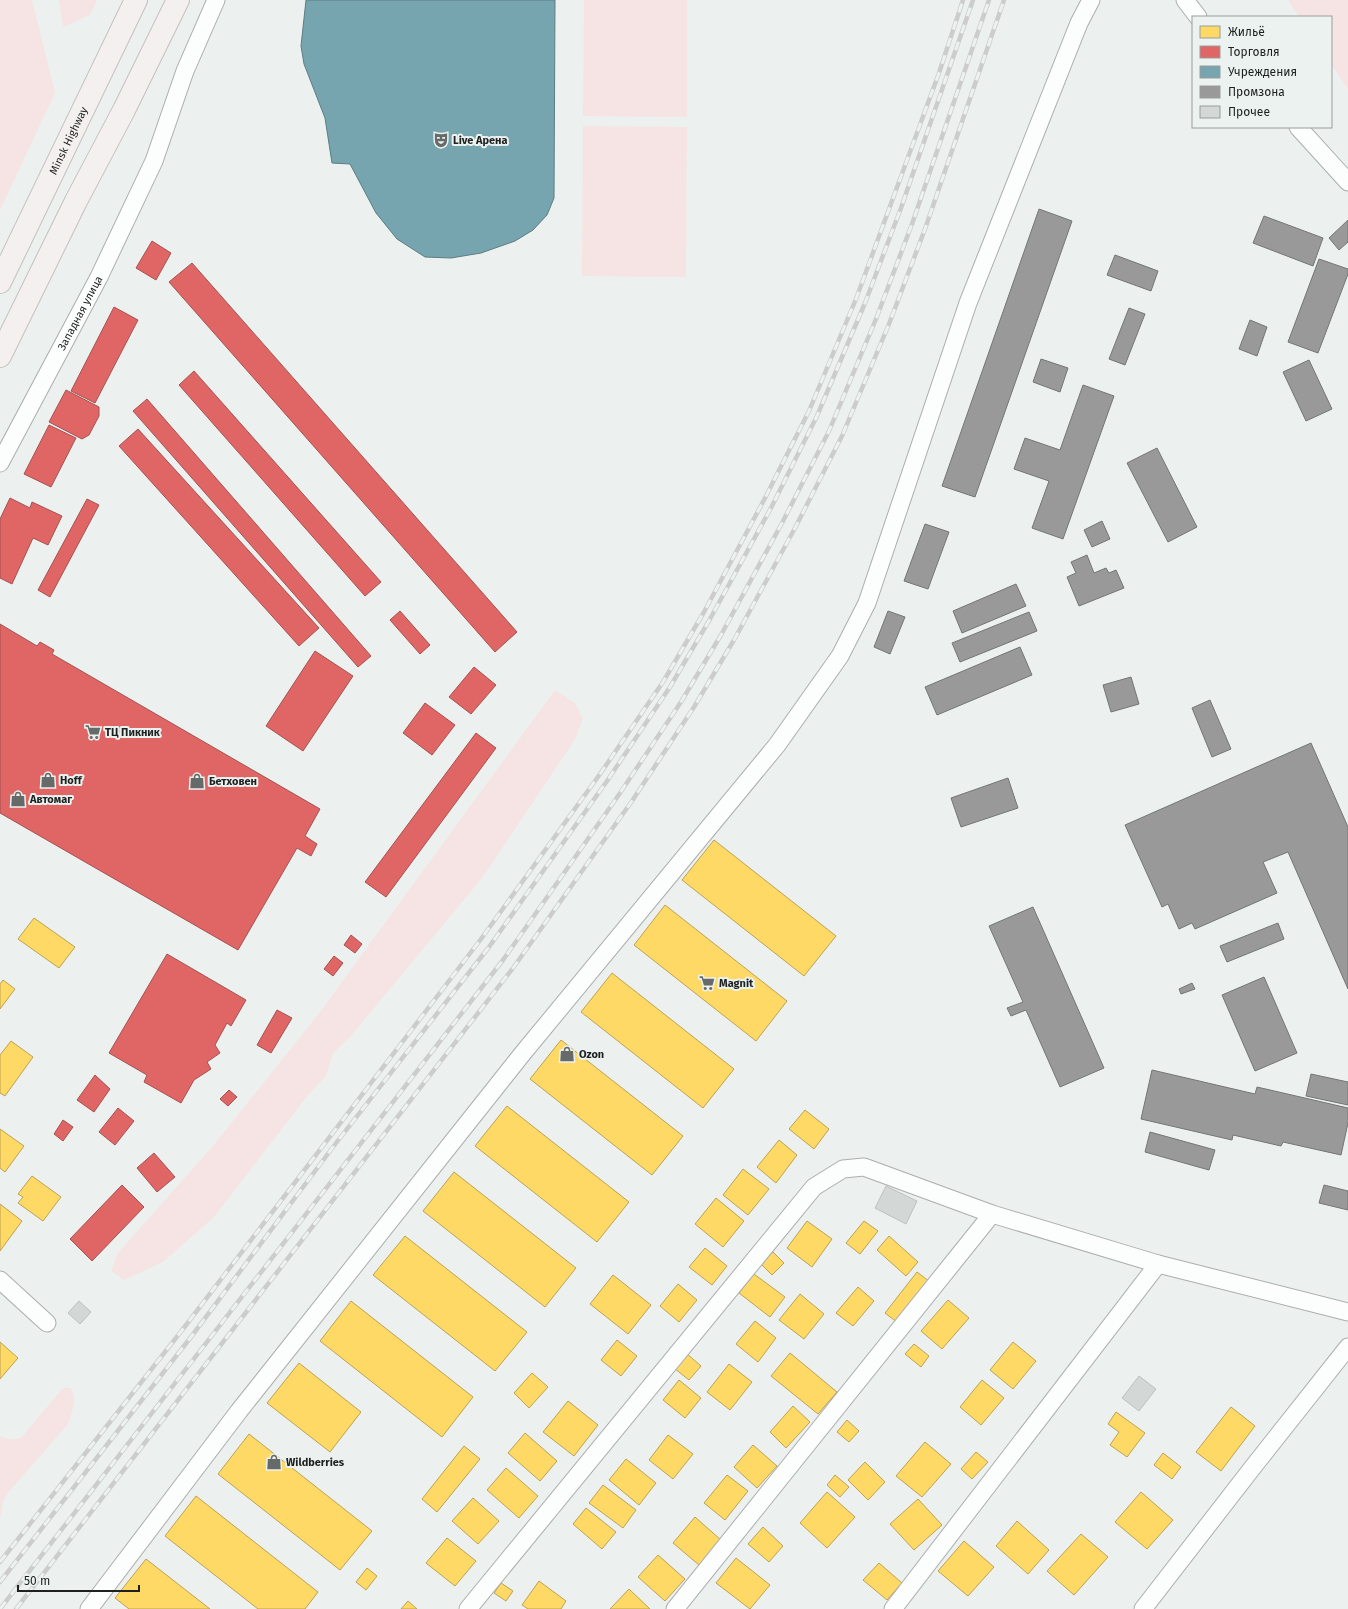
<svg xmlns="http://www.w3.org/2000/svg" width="1348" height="1609" font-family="'Fira Sans',sans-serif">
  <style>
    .green { fill: #f5e4e3 }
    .homes { fill: #ffd966; stroke: #bca251 }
    .shops { fill: #e06666; stroke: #a65151 }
    .public { fill: #76a5af; stroke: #5c7d84 }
    .industry { fill: #999; stroke: #747575 }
    .building { fill: #d3d7d5; stroke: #bdc1c0 }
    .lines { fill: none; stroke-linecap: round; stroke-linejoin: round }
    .street-casing { stroke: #abaeac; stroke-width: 19 }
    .highway-casing { stroke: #c4c0bf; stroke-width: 24 }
    .street { stroke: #fcfdfd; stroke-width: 17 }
    .highway { stroke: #f4f0f0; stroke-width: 22 }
    .rail-casing { stroke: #ccc; stroke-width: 4.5 }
    .rail { stroke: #ebf2f0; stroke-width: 3; stroke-dasharray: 9; stroke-linecap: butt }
    .labels { text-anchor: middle; stroke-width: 4; stroke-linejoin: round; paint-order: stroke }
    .poi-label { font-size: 11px; font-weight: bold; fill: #1e2120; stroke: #ebf2f0; text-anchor: start }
    .street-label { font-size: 11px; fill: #1e2120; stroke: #ebf2f0 }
  </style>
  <rect width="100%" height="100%" fill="#ecf1ef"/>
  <!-- green -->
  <g class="green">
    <path d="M0,0h32l23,93 -55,117z"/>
    <path d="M59,0h38l-7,15 -27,12z"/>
    <path d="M584,0h103v117l-104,-1z"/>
    <path d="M1288,0h60v89l-17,-25v-47h-32z"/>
    <path d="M583,126l104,1 -1,150 -104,-1z"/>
    <path d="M555,690l20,13 8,16 -9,22 -92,137 -132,159 -17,16 -7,23 -18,19 -94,122 -51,45 -39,18 -13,-9 7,-18 95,-107 104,-130z"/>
    <path d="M63,1388h7l4,7v9l-4,15 -3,6 -60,69 -4,7 -3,19v-84c8,4 13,4 21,2z"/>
  </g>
  <!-- homes -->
  <g class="homes">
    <path d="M714,840l122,96 -32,40 -122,-96z"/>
    <path d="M665,905l122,96 -31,40 -122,-96z"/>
    <path d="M34,918l41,29 -16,21 -41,-29z"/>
    <path d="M612,973l122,96 -31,39 -122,-96z"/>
    <path d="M3,980l12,9 -15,20v-25z"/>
    <path d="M561,1040l122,96 -31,39 -122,-96z"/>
    <path d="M11,1041l22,16 -28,39 -5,-3v-38z"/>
    <path d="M507,1106l122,96 -32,40 -122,-96z"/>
    <path d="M805,1110l24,19 -15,20 -25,-20z"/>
    <path d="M0,1129l24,17 -19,26 -5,-4z"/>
    <path d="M779,1140l18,15 -21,28 -19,-16z"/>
    <path d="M743,1169l26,20 -21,26 -25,-20z"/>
    <path d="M454,1172l122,96 -31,39 -122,-96z"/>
    <path d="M32,1176l29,21 -18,24 -25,-18 5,-6 -5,-3z"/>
    <path d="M716,1198l28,23 -21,26 -28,-23z"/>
    <path d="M0,1204l22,17 -22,30z"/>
    <path d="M807,1221l25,18 -20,28 -25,-19z"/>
    <path d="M864,1221l14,10 -18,23 -14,-11z"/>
    <path d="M405,1236l122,96 -32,39 -122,-96z"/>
    <path d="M889,1236l29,26 -12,14 -29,-26z"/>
    <path d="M705,1248l22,18 -15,19 -23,-18z"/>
    <path d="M773,1252l11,11 -12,12 -11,-11z"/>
    <path d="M917,1272l13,10 -32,41 -13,-10z"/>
    <path d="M754,1274l31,23 -15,20 -31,-24z"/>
    <path d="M613,1275l38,30 -23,29 -38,-30z"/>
    <path d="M678,1284l19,16 -18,22 -19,-16z"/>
    <path d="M858,1287l16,14 -21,25 -17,-13z"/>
    <path d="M800,1294l24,20 -20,25 -25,-19z"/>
    <path d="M948,1300l21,18 -27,31 -21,-18z"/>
    <path d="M351,1301l122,96 -31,40 -122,-96z"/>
    <path d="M755,1321l21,17 -18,24 -22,-18z"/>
    <path d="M617,1340l20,16 -16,20 -20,-16z"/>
    <path d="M0,1342l18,16 -18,21z"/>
    <path d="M1013,1342l23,19 -23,28 -23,-19z"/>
    <path d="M914,1344l15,12 -8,11 -16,-13z"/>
    <path d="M686,1353l15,13 -12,14 -15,-12z"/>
    <path d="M790,1353l47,39 -19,22 -47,-38z"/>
    <path d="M299,1363l62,49 -31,40 -63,-49z"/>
    <path d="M729,1364l23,18 -22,28 -23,-18z"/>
    <path d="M532,1373l16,14 -19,21 -15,-15z"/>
    <path d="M679,1380l22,18 -16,20 -22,-18z"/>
    <path d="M982,1380l22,18 -23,27 -21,-18z"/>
    <path d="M568,1401l30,24 -24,31 -31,-24z"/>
    <path d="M793,1406l17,16 -24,26 -16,-16z"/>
    <path d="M1231,1407l24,19 -34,45 -25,-19z"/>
    <path d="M1116,1412l29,21 -18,24 -17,-12 9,-13 -11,-8z"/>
    <path d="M847,1420l12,11 -10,11 -12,-10z"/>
    <path d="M525,1433l32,28 -17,20 -32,-28z"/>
    <path d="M249,1434l123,97 -32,39 -122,-96z"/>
    <path d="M668,1435l25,19 -20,25 -24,-19z"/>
    <path d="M925,1442l26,22 -29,33 -26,-21z"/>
    <path d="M753,1445l24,21 -20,22 -23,-21z"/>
    <path d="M464,1446l16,13 -43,53 -15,-13z"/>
    <path d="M976,1452l12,10 -16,17 -11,-10z"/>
    <path d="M1163,1453l18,14 -9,12 -18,-14z"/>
    <path d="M626,1459l30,24 -17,22 -30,-25z"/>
    <path d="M865,1462l20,20 -17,18 -20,-20z"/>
    <path d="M506,1468l32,28 -19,22 -32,-28z"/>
    <path d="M727,1475l21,16 -23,29 -21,-17z"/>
    <path d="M835,1475l14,12 -9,10 -13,-12z"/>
    <path d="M603,1485l33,25 -13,18 -34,-25z"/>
    <path d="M827,1492l28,25 -28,31 -27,-25z"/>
    <path d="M1141,1492l32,28 -26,29 -32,-27z"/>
    <path d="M196,1496l122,96 -13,17h-47l-93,-73z"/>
    <path d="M473,1498l26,23 -21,23 -26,-23z"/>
    <path d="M918,1499l24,26 -28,25 -24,-26z"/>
    <path d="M586,1508l30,24 -14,17 -29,-25z"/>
    <path d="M695,1517l26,23 -22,25 -26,-22z"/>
    <path d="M1017,1521l32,29 -21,24 -32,-28z"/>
    <path d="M763,1527l20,19 -14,16 -21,-18z"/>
    <path d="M1081,1534l27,23 -34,38 -27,-24z"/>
    <path d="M447,1538l29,23 -21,25 -29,-23z"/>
    <path d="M964,1541l30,26 -26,29 -30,-25z"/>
    <path d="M658,1555l27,24 -20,22 -27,-24z"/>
    <path d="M736,1558l34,27 -20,24 -34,-26z"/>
    <path d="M146,1559l64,50h-81l-14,-11z"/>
    <path d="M879,1563l23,20 -15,17 -24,-20z"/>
    <path d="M367,1568l10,8 -11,14 -10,-8z"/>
    <path d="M539,1581l27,20 -5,8h-33l-6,-4z"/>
    <path d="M501,1583l12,8 -7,10 -12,-8z"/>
    <path d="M629,1589l21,20h-40z"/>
    <path d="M408,1601l9,8h-16z"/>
  </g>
  <!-- shops -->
  <g class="shops">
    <path d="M152,241l19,12 -15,27 -20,-12z"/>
    <path d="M192,263l325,369 -22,20 -326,-370z"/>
    <path d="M114,307l24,13 -43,83 -24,-12z"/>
    <path d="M194,371l187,211 -16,14 -186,-211z"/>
    <path d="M66,390l33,17v9l-10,19 -7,4 -33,-17z"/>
    <path d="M147,399l224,257 -13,11 -225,-256z"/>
    <path d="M49,425l27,13 -25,49 -27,-13z"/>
    <path d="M138,429l181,199 -20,18 -180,-200z"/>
    <path d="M10,498l20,10 2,-6 30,14 -14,29 -15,-7 -21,46 -12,-6v-59z"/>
    <path d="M87,499l12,6 -49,92 -12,-7z"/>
    <path d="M400,611l30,34 -10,9 -30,-34z"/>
    <path d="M0,624l37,22 3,-4 14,8 -2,4 268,155 -15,27 12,8 -6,12 -14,-8 -59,102 -238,-137z"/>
    <path d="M315,651l38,25 -50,75 -37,-25z"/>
    <path d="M474,667l22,18 -25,29 -22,-17z"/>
    <path d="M425,703l30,22 -23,30 -29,-22z"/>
    <path d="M476,733l20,15 -110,149 -21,-15z"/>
    <path d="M351,935l11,9 -7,9 -11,-8z"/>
    <path d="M167,954l79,46 -15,26 -4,-3 -12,22 5,8 -13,9 4,7 -17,11 -13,23 -37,-21 3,-7 -38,-22z"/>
    <path d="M334,956l9,7 -10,13 -9,-7z"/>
    <path d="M277,1010l15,8 -21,35 -14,-8z"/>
    <path d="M95,1075l15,14 -16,23 -17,-12z"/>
    <path d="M229,1090l8,7 -9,9 -8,-7z"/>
    <path d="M118,1108l16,13 -19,24 -16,-13z"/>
    <path d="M63,1120l10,7 -10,14 -9,-7z"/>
    <path d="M154,1153l21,24 -18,15 -20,-24z"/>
    <path d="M122,1185l22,22 -52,54 -22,-22z"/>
  </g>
  <!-- public -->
  <path class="public" d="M306,0h249l-1,198 -7,17 -14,15 -18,11 -34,12 -30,5 -26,-1 -28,-18 -21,-26 -26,-49 -18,-1 -7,-45 -21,-54 -3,-18z"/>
  <!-- industry -->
  <g class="industry">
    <path d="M1039,209l33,12 -97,276 -33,-11z"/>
    <path d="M1264,216l59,22 -10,28 -60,-23z"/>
    <path d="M1348,220v22l-9,8 -10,-12z"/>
    <path d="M1115,255l43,16 -7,20 -44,-16z"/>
    <path d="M1319,259l29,10v5l-30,79 -30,-11z"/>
    <path d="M1129,308l16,6 -20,51 -16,-6z"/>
    <path d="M1250,320l17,7 -10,29 -18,-7z"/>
    <path d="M1041,359l27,9 -8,24 -27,-10z"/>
    <path d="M1309,360l23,49 -26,12 -23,-49z"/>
    <path d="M1083,385l31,11 -51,143 -31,-11 17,-47 -35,-12 11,-31 35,12z"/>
    <path d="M1157,448l40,79 -29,15 -41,-79z"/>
    <path d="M1102,521l8,18 -18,8 -8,-17z"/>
    <path d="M925,524l24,8 -21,57 -24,-8z"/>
    <path d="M1087,555l7,18 12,-5 3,5 7,-3 8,18 -45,18 -12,-29 9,-4 -5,-11z"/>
    <path d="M1016,584l10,22 -64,27 -9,-22z"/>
    <path d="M888,611l17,6 -15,37 -16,-7z"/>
    <path d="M1029,612l8,19 -77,31 -8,-19z"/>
    <path d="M1020,647l12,28 -95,40 -12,-28z"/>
    <path d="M1131,677l8,27 -28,8 -8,-27z"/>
    <path d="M1210,700l21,49 -19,8 -20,-49z"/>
    <path d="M1311,743l37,84v162l-60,-137 -25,10 14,31 -82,36 -3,-6 -13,6 -11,-25 -6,3 -37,-82z"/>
    <path d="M1008,778l10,30 -57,19 -10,-29z"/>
    <path d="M1033,907l71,161 -44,19 -34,-77 -15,6 -4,-8 16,-6 -34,-76z"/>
    <path d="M1278,923l6,16 -57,23 -7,-16z"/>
    <path d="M1264,977l33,76 -42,18 -33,-76z"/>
    <path d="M1192,983l3,6 -14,5 -2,-5z"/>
    <path d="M1152,1070l103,24 2,-7 91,21v15l-7,32 -58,-13 -2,4 -48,-11 -1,5 -91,-21z"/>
    <path d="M1311,1074l37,8v23l-42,-9z"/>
    <path d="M1150,1132l65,18 -6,20 -64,-18z"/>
    <path d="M1324,1185l24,6v19l-29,-7z"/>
  </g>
  <!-- building -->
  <g class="building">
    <path d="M886,1186l31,15 -11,23 -31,-16z"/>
    <path d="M79,1301l12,11 -11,12 -12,-11z"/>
    <path d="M1139,1376l17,13 -17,22 -17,-13z"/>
  </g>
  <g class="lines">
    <defs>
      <g id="street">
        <path d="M1185,0l13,17"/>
        <path d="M1298,127l50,55"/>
        <path id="s1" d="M0,463l99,-186 55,-116 31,-90 31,-71"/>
        <path d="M0,1280l47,43"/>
        <path d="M89,1609l150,-198 284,-358 254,-308 63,-89 27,-53 101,-300 111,-280 12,-23"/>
        <path d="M468,1609l346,-422 29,-18 21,-2 128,47 166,50 190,48"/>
        <path d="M675,1609l317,-395"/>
        <path d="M893,1609l265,-345"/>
        <path d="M1143,1609l110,-142 95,-120"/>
      </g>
      <g id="highway">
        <path id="s2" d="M0,282l136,-282"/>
        <path d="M0,356l76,-155 48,-91 54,-110"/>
      </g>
    </defs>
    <!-- street casing -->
    <use href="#street" class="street-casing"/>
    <!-- highway casing -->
    <use href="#highway" class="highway-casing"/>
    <!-- street -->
    <use href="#street" class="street"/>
    <!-- highway -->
    <use href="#highway" class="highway"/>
    <defs>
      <g id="rail">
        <path d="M0,1562l183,-233 298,-390 119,-165 63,-92 41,-70 60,-112 45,-89 47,-112 83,-226 24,-73"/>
        <path d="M0,1582l191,-245 142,-190 156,-200 118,-166 63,-94 40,-68 61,-111 46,-92 48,-113 36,-95 72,-208"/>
        <path d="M0,1609l503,-649 115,-164 63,-94 40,-67 61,-112 47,-92 47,-112 36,-95 77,-224"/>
        <path d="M16,1609l497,-641 119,-167 62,-94 40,-67 61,-112 47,-92 47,-112 36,-95 79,-229"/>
      </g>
    </defs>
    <!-- rail casing -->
    <use href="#rail" class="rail-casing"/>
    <!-- rail -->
    <use href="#rail" class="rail"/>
  </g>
  <!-- icons -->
  <defs>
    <symbol id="theatre-bare" viewBox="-9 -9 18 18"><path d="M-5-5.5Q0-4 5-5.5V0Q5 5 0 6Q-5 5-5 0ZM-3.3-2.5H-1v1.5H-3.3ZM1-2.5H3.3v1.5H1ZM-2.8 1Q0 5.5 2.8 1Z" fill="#666a68" stroke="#ebf2f0" stroke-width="2.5" paint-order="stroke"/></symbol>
    <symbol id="supermarket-bare" viewBox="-9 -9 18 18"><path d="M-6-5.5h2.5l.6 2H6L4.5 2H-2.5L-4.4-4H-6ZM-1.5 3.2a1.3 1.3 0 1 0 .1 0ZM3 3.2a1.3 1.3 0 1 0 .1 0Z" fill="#666a68" stroke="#ebf2f0" stroke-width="2.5" paint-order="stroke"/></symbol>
    <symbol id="shop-bare" viewBox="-9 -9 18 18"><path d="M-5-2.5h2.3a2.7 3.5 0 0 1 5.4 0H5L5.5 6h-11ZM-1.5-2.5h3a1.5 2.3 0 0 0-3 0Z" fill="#666a68" stroke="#ebf2f0" stroke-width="2.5" paint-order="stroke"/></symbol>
  </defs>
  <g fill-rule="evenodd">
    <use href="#theatre-bare" x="430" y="129" width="22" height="22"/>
    <use href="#supermarket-bare" x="82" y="721" width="22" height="22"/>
    <use href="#shop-bare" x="37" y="769" width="22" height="22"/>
    <use href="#shop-bare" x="186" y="770" width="22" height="22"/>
    <use href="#shop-bare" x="7" y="788" width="22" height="22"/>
    <use href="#supermarket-bare" x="696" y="972" width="22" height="22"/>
    <use href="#shop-bare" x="556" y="1043" width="22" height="22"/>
    <use href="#shop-bare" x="263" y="1451" width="22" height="22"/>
  </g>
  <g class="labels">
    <!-- poi labels -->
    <g class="poi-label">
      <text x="453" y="144">Live Арена</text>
      <text x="105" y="736">ТЦ Пикник</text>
      <text x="60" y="784">Hoff</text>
      <text x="209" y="785">Бетховен</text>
      <text x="30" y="803">Автомаг</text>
      <text x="719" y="987">Magnit</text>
      <text x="579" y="1058">Ozon</text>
      <text x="286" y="1466">Wildberries</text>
    </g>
    <!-- street labels -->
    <g class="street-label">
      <text dy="4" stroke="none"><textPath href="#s2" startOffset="157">Minsk Highway</textPath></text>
      <text dy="4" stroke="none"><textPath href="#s1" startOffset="170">Западная улица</textPath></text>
    </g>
  </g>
  <!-- legend -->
  <rect x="1192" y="16" width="140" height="112" fill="#ebf2f0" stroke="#999e9d"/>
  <rect x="1200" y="26" width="20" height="12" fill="#ffd966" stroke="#999e9d"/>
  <text x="1228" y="36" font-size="12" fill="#1e2120">Жильё</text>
  <rect x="1200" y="46" width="20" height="12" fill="#e06666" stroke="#999e9d"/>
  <text x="1228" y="56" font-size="12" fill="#1e2120">Торговля</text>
  <rect x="1200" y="66" width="20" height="12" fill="#76a5af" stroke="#999e9d"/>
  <text x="1228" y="76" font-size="12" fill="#1e2120">Учреждения</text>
  <rect x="1200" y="86" width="20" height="12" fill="#999999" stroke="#999e9d"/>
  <text x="1228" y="96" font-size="12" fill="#1e2120">Промзона</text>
  <rect x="1200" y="106" width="20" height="12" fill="#d3d7d5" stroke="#999e9d"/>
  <text x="1228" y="116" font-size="12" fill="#1e2120">Прочее</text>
  <!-- scale -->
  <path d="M18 1585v6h121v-6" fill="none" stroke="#1e2120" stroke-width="2"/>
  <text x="24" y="1585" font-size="12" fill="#1e2120" stroke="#ebf2f0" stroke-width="3" paint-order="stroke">50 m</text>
</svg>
